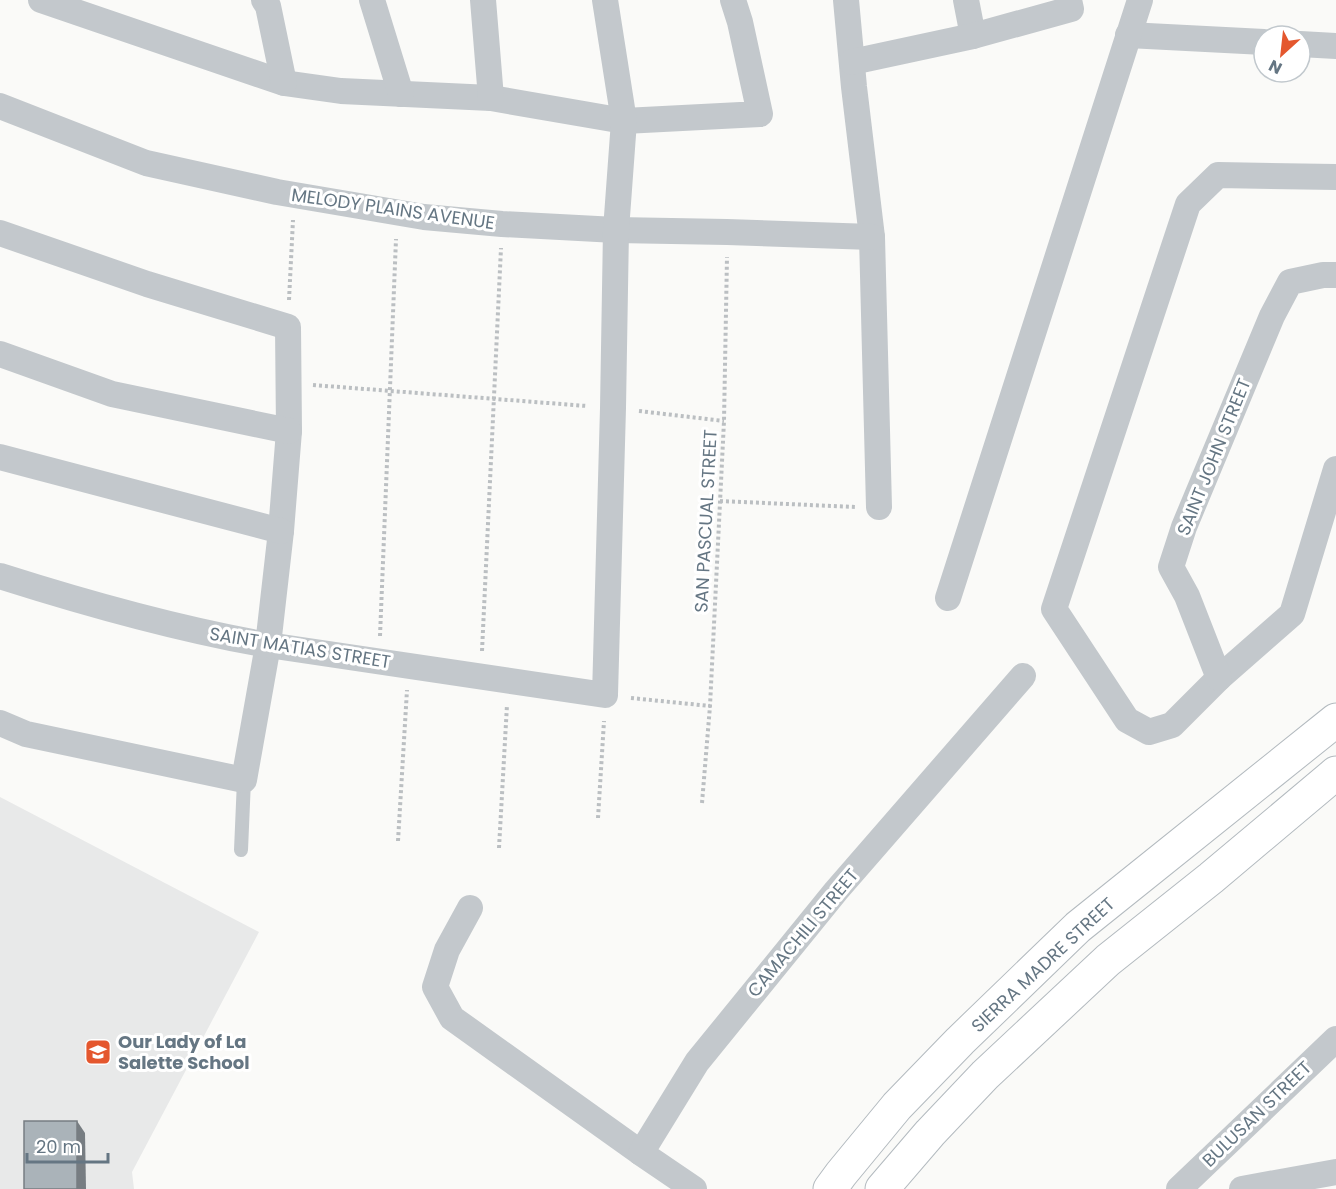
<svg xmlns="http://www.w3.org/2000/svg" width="1336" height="1189" font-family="Poppins,sans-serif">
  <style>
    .built { fill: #e8e9e9 }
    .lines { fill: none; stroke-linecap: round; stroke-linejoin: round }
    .secondary-casing { stroke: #b3babf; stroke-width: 35 }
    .path { stroke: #bbbfc2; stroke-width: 4; stroke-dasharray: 3 3; stroke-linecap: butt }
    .service { stroke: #c3c8cc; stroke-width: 14 }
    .minor { stroke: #c3c8cc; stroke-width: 26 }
    .secondary { stroke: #fff; stroke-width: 33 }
    .shaded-wall { fill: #777d82 }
    .building { fill: #aab3b9; stroke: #777d82; stroke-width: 1.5 }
    .labels { text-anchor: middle; stroke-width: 6; stroke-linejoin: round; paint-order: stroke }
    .street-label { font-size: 18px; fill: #657683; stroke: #fff }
    .poi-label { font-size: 18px; font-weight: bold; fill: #657683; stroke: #fff; text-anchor: start }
  </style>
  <rect width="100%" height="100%" fill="#fafaf8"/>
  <!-- built -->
  <path class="built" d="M0,797l259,135 -127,240 2,17h-134z"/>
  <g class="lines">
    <defs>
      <g id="secondary">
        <path d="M830,1189l11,-15 56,-68 63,-65 118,-114 258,-207"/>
        <path d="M882,1189l48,-56 55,-58 123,-115 103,-82 125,-105"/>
      </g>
    </defs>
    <!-- secondary casing -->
    <use href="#secondary" class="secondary-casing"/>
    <!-- path -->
    <g class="path">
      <path d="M289,300l4,-80"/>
      <path d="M313,385l274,21"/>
      <path d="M639,411l85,10"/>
      <path d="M720,501l135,6"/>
      <path d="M380,636l16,-397"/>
      <path d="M482,651l19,-403"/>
      <path d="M631,698l79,8 14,-285 3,-164"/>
      <path d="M702,803l8,-97"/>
      <path d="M598,818l6,-97"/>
      <path d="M398,841l9,-151"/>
      <path d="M499,848l8,-143"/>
    </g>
    <!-- service -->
    <path class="service" d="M241,850l3,-70"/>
    <!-- minor -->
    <g class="minor">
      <path d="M41,0l243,83 57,8 150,7 133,23 136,-7 -20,-92 -7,-22"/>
      <path d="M264,0l4,6 16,77"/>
      <path d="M372,0l29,94"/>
      <path d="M483,0l8,98"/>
      <path d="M846,0l8,87 18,150 7,270"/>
      <path d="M966,0l7,36"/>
      <path d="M1128,35l136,7"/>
      <path d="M1300,44l36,2"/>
      <path d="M852,62l121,-26 98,-27 -2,-9"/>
      <path d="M0,106l146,57 131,29 147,25 78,7 114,6 111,2 145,5"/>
      <path d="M1336,177l-118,-2 -30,29 -134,405 73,111 22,12 23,-7 47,-47 73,-64 44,-145"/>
      <path d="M0,233l147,51 141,43 1,104 -8,100 -13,114 -24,135 -218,-46 -26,-11"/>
      <path d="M0,354l112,40 177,37"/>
      <path d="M0,457l281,74"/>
      <path d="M0,576c88,28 177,53 268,69l337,50 8,-287 3,-178 8,-109 -19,-121"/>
      <path d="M948,598l192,-598"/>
      <path d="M1219,678l-32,-82 -16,-29 13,-40 88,-211 18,-34 33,-7h13"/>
      <path d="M470,908l-23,42 -12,37 17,31 189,135"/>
      <path d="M694,1189l-53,-36 56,-91 139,-171 187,-215"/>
      <path d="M1179,1189l157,-150"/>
      <path d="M1242,1189l94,-17"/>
    </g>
    <!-- secondary -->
    <use href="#secondary" class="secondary"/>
  </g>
  <!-- shaded-wall -->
  <path class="shaded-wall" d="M77,1121l8,12 1,56h-9z"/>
  <!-- building -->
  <rect class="building" x="24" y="1121" width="53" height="68"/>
  <!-- icons -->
  <defs>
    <symbol id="school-square" viewBox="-11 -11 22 22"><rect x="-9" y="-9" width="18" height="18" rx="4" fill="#e4572e" stroke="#fff"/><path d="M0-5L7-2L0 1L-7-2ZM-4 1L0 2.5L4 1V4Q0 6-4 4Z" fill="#fff"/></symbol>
  </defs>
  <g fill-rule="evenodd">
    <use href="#school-square" x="83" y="1037" width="30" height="30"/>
  </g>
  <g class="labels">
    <!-- street labels -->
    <g class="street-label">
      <text transform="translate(393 209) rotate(8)" y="6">MELODY PLAINS AVENUE</text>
      <text transform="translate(1214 457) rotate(-68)" y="6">SAINT JOHN STREET</text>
      <text transform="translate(706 521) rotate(-87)" y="6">SAN PASCUAL STREET</text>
      <text transform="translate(300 648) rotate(9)" y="6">SAINT MATIAS STREET</text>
      <text transform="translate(803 933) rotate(-50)" y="6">CAMACHILI STREET</text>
      <text transform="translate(1043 965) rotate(-43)" y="6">SIERRA MADRE STREET</text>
      <text transform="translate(1257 1114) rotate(-44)" y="6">BULUSAN STREET</text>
    </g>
    <!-- poi labels -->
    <g class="poi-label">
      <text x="118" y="1048">Our Lady of La<tspan x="118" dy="21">Salette School</tspan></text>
    </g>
  </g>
  <!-- north arrow -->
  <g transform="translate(1282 54) rotate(207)"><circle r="28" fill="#ffffff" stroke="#c1c8cd" stroke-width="1.5"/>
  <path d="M0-4.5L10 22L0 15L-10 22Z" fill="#e4572e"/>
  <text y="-9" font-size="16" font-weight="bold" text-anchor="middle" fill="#657683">N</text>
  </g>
  <!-- scale -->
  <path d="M27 1153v9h81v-9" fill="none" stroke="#657683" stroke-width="3"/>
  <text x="36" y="1153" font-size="18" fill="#657683" stroke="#ffffff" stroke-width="4.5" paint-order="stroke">20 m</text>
</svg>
